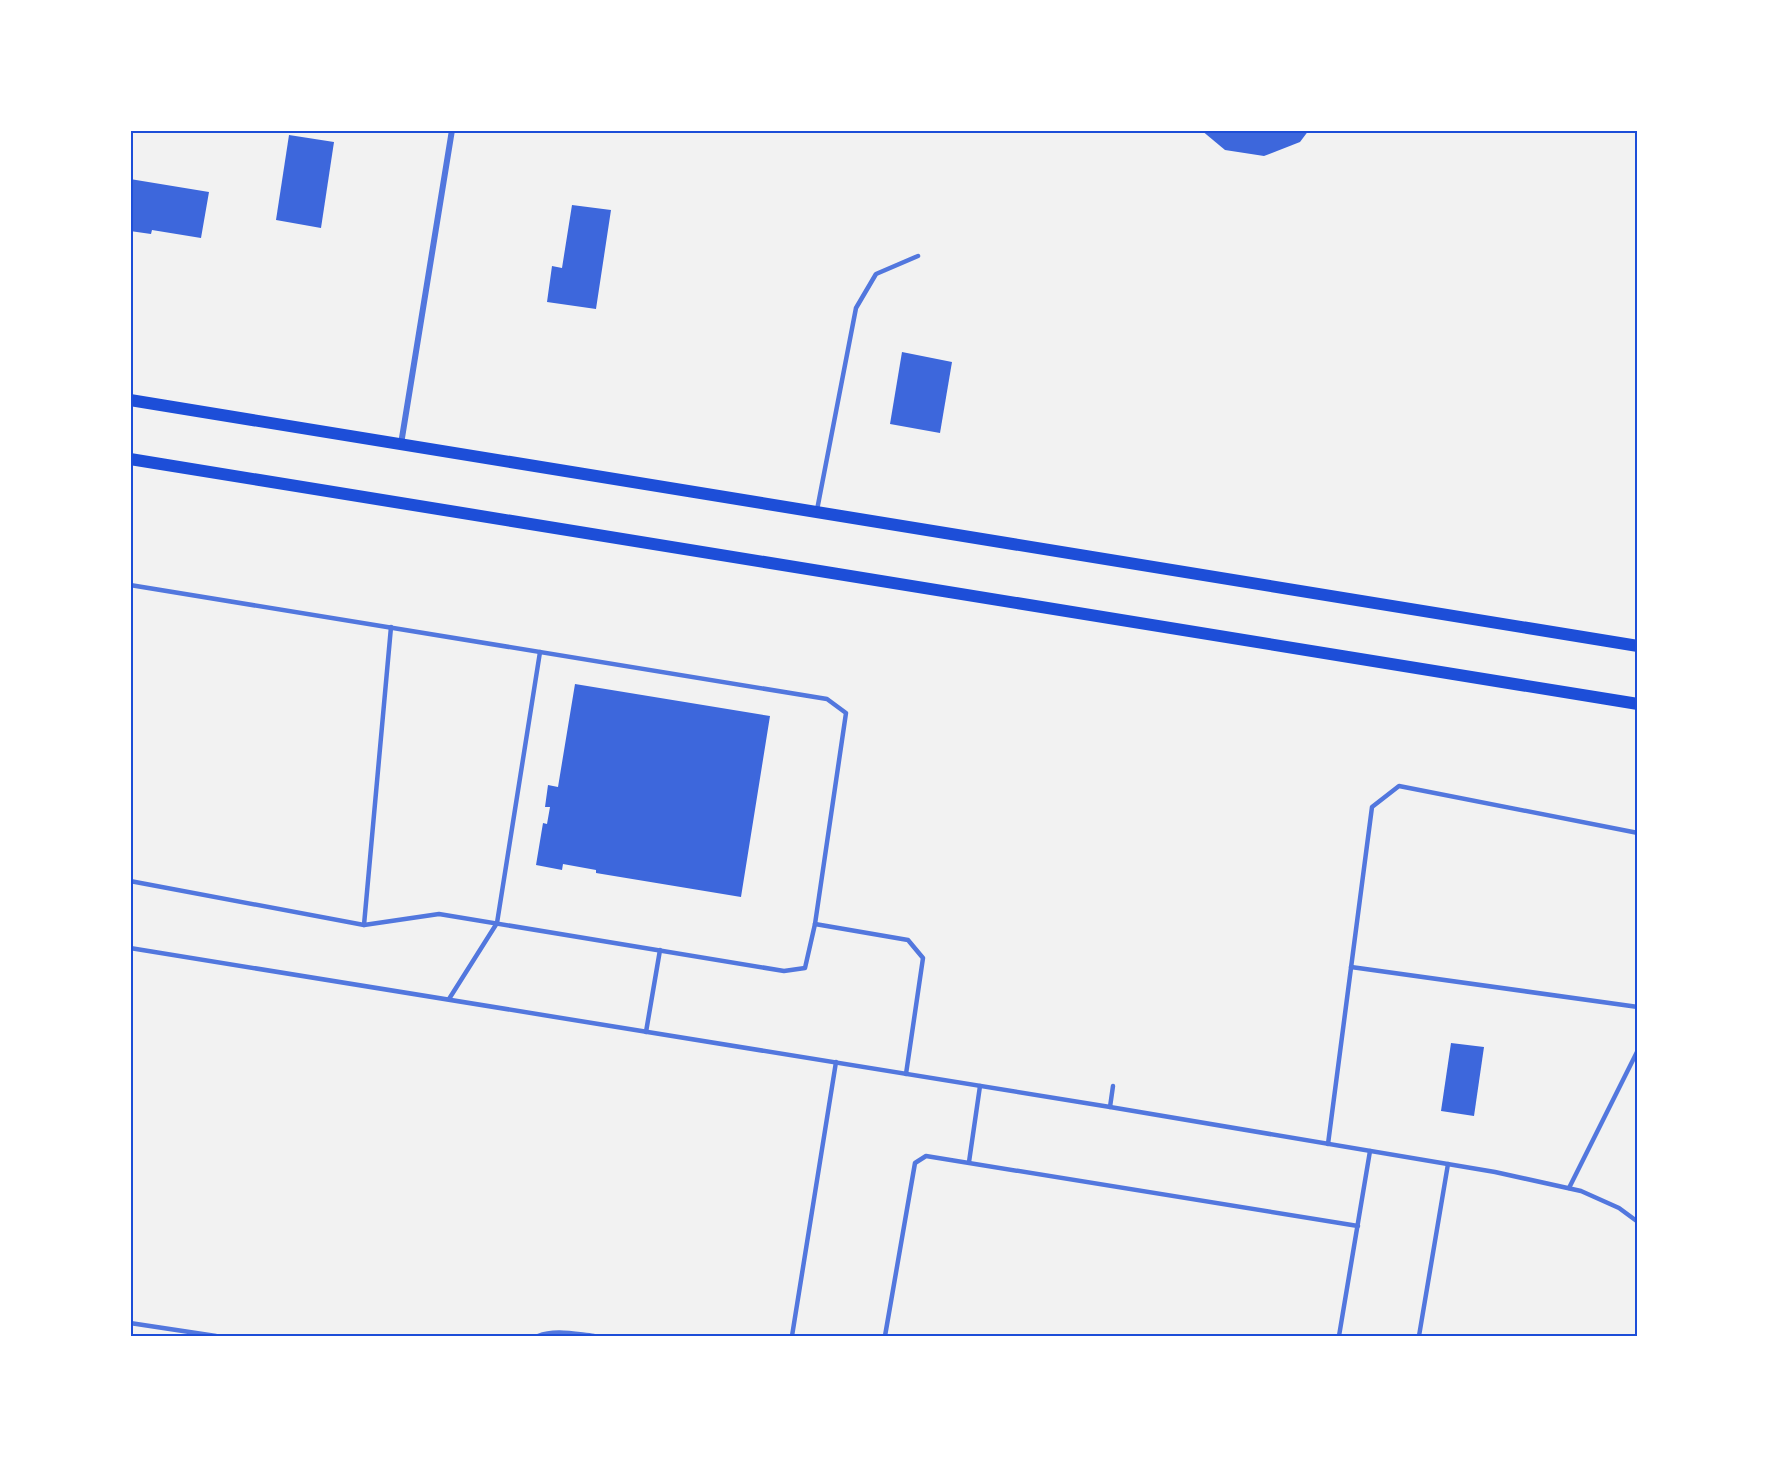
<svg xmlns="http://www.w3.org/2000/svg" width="1768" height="1467" font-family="'Archivo Narrow',sans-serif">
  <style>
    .building { fill: #3d67dc }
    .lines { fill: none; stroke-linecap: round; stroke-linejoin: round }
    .service { stroke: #5277de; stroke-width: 4.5 }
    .minor { stroke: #5277de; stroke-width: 6 }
    .secondary { stroke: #1d4ed8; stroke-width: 12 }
    .neatline { fill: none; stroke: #1d4ed8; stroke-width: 2 }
  </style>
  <rect width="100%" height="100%" fill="#f2f2f2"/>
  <!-- building -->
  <g class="building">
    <path d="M1201,130h108l-9,12 -36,14 -39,-6z"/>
    <path d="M289,135l45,7 -13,86 -45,-8z"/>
    <path d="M130,179l79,13 -8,46 -49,-8 -1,4 -21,-3z"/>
    <path d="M572,205l39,5 -15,99 -49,-7 5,-36 10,2z"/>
    <path d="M902,352l50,10 -12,71 -50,-9z"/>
    <path d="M575,684l195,32 -29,181 -145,-24v-3l-33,-6 -1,6 -26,-5 7,-42 4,1 3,-17h-5l3,-22 10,2z"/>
    <path d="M1451,1043l33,4 -10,69 -33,-5z"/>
  </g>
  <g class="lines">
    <!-- service -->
    <g class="service">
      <path d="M817,510l39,-202 20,-34 42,-18"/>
      <path d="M130,585l697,114 19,14 -31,211 -10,44 -21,3 -345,-57 -75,11 -234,-44"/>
      <path d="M815,924l93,16 15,18 -17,116"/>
      <path d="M364,925l27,-298"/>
      <path d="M130,948l980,159 385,65 86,19 38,17 19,14"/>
      <path d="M1351,967l287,40"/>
      <path d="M449,999l48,-76 43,-271"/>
      <path d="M646,1032l14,-82"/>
      <path d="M1110,1107l3,-21"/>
      <path d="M1328,1144l44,-337 27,-21 239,47"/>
      <path d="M969,1162l11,-76"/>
      <path d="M1569,1188l69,-138"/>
      <path d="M130,1323l86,13"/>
      <path d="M538,1336c17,-7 37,-2 56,0"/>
      <path d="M792,1336l44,-274"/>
      <path d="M885,1336l30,-173 11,-7 432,70"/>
      <path d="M1339,1336l31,-185"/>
      <path d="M1419,1336l29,-172"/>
    </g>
    <!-- minor -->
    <path class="minor" d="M401,444l51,-314"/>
    <!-- secondary -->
    <g class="secondary">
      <path d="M130,400l1508,246"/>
      <path d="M130,459l1508,245"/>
    </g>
  </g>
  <!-- border -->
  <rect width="1768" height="1467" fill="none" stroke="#ffffff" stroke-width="264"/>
  <rect x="132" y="132" width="1504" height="1203" class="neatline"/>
</svg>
